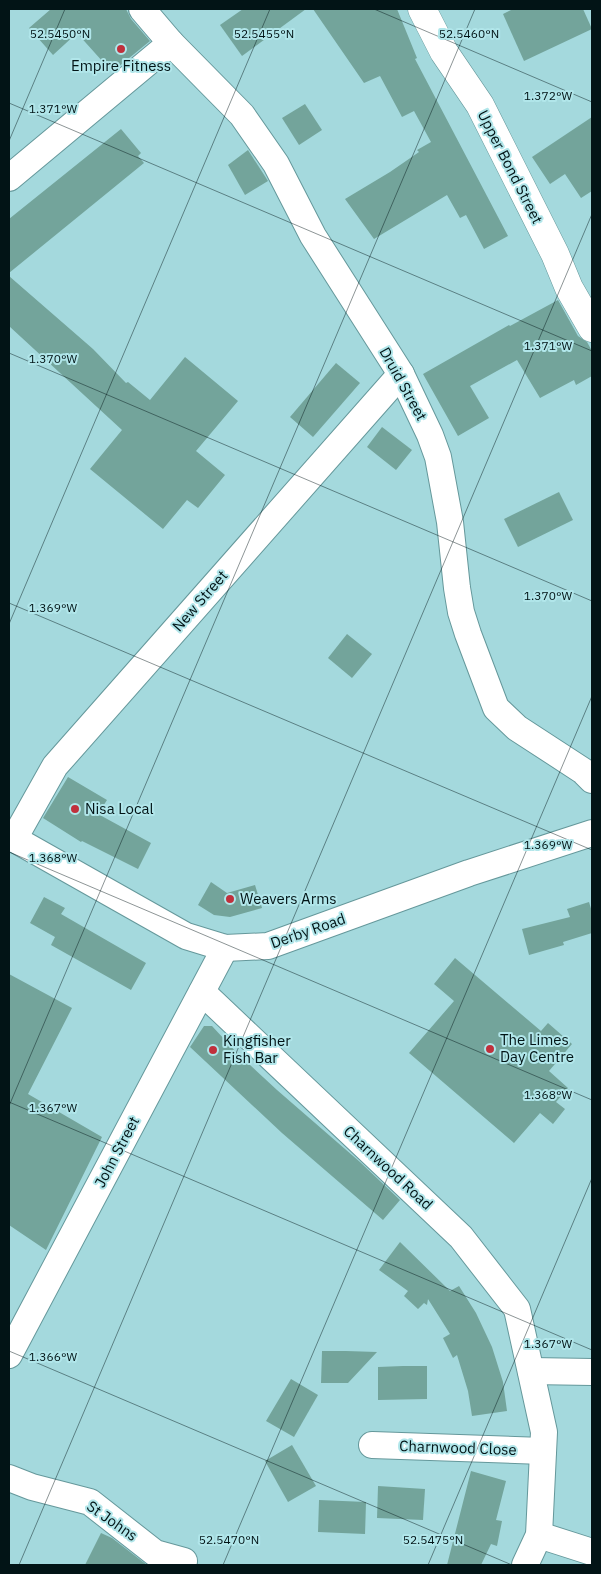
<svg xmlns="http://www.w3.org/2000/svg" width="601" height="1574" font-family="'IBM Plex Sans',sans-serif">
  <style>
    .building { fill: #73a49b }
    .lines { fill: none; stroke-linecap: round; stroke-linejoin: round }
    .minor-casing { stroke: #65989b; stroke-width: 28 }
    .secondary-casing { stroke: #65989b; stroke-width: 29 }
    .minor { stroke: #fff; stroke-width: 26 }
    .secondary { stroke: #fff; stroke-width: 28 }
    .ticks { fill: none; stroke: #021416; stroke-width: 1; stroke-opacity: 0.45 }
    .poi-dot { fill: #c0303c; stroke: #b1e6ea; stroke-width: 2 }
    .labels { text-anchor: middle; stroke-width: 4; stroke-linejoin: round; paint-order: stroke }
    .poi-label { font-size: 15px; fill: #021416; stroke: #b1e6ea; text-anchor: start }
    .street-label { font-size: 15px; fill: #021416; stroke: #b1e6ea }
    .ticks-label { font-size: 12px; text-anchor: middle; fill: #021416; stroke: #b1e6ea; stroke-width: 4; stroke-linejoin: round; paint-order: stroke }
  </style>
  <rect width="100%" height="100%" fill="#a4d9dd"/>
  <!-- building -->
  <g class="building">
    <path d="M51,9h75l5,10 19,22 -38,31 -35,-39 -24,22 -24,-27z"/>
    <path d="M243,9h63l-64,47 -22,-31z"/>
    <path d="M313,9h84l20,49 -2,1 93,177 -24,13 -18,-34 -6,3 -13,-23 -73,44 -29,-40 45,-27 29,-20 -2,-2 14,-8 -17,-31 -12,6 -22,-41 -16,7z"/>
    <path d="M513,9h70l9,20 -68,32 -21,-47z"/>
    <path d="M305,104l17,26 -23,15 -17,-27z"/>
    <path d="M592,117v74l-11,7 -16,-24 -15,10 -18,-27z"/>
    <path d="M121,129l20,24 -3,3 6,7 -135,110v-54z"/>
    <path d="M248,150l20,31 -23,14 -17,-30z"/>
    <path d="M9,276l84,73 33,34 2,-1 22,18 35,-43 53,44 -42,50 29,24 -27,33 -11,-8 -24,29 -73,-60 32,-39 -113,-104z"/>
    <path d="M558,300l20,36 9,6 5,9v25l-16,9 -2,-5 -34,18 -23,-38 -47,26 19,32 -31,18 -35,-62 86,-49 1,1z"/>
    <path d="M336,363l24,20 -47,54 -23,-20z"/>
    <path d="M382,427l30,23 -16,20 -29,-23z"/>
    <path d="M559,492l14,28 -55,27 -14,-28z"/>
    <path d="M347,634l25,20 -20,24 -24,-20z"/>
    <path d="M68,777l39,23 -9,14 53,29 -13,26 -56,-28 -1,1 -38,-24z"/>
    <path d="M211,882l16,11 28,-8 7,23 -32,9 -16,-2 -16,-10z"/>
    <path d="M44,897l21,11 -4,6 85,49 -15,27 -80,-45 4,-8 -25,-14z"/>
    <path d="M589,902l3,10v21l-29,9 1,3 -35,10 -7,-26 48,-12 -3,-8z"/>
    <path d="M455,958l86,73 7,-8 24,21 -23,27 19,17 -12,14 9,7 -12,15 -13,-11 -26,30 -105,-90 45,-52 -20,-17z"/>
    <path d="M9,974l63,34 -44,86 74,43 -56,113 -37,-25z"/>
    <path d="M204,1026h8l25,27 40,37 83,72 40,38 -17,20 -101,-87 -92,-86z"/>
    <path d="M400,1242l50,49 9,-5 17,27 16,34 11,35 4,29 -35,5 -4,-25 -11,-36 -4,3 -10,-20 7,-4 -22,-35 -1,6 -3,-2 -6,6 -14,-13 4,-5 -29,-21z"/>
    <path d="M322,1351h24l31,1 -29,31h-27z"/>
    <path d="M403,1366h24v33l-49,1v-33z"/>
    <path d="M291,1379l27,16 -24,42 -28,-16z"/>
    <path d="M292,1445l24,41 -28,16 -23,-41z"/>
    <path d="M471,1471l35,10 -10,39 6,1 -5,25 -6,-2 -10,21h-34z"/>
    <path d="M378,1486l47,3 -2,31 -46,-2z"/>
    <path d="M319,1500l47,2 -1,32 -47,-2z"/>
    <path d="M101,1533l11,5 35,27h-62z"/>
  </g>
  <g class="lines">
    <defs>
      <g id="minor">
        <path d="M142,9l29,34 71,72 34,49 37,72 88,138 29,61 8,22 12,65 7,66 4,24 7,22 28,74 21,20 66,43 9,9"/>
        <path d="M9,178l162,-135"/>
        <path d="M9,836l177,100 39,12 43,-2 201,-73 123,-40"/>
        <path d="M14,839l41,-73 346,-392"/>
        <path d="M202,992l259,245 56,72 27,123 -5,103 -14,30"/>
        <path d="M9,1355l216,-407"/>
        <path d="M531,1371l61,1"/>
        <path d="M372,1445l171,6"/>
        <path d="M9,1478l23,9 58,15 65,51 29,8"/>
        <path d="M539,1535l53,17"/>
      </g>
      <path id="secondary" d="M422,9l22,43 36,53 75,149 14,34 23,40"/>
    </defs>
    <!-- minor casing -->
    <use href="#minor" class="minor-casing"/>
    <!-- secondary casing -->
    <use href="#secondary" class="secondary-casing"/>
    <!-- minor -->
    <use href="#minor" class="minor"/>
    <!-- secondary -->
    <use href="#secondary" class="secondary"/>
  </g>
  <!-- ticks -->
  <path class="ticks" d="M374,9l218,93M9,103l583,248M9,141l56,-132M9,353l583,248M9,603l583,247M9,624l261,-615M9,852l583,248M9,1102l583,248M9,1106l466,-1097M9,1351l503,214M19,1565l573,-1351M223,1565l369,-869M428,1565l164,-387"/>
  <!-- markers -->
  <g class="poi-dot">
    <circle cx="121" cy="49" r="5"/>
    <circle cx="75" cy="809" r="5"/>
    <circle cx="230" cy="899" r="5"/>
    <circle cx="490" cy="1049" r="5"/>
    <circle cx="213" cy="1050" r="5"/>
  </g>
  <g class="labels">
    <!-- poi labels -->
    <g class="poi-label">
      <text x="121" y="71" text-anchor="middle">Empire Fitness</text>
      <text x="85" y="814">Nisa Local</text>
      <text x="240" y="904">Weavers Arms</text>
      <text x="500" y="1045">The Limes<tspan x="500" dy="17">Day Centre</tspan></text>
      <text x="223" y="1046">Kingfisher<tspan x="223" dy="17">Fish Bar</tspan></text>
    </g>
    <!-- street labels -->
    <g class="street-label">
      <text transform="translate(510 167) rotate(63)" y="5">Upper Bond Street</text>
      <text transform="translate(403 384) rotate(61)" y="5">Druid Street</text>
      <text transform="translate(200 601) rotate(-49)" y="5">New Street</text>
      <text transform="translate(308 931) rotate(-19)" y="5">Derby Road</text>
      <text transform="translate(117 1152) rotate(-62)" y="5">John Street</text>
      <text transform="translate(388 1168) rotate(43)" y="5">Charnwood Road</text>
      <text transform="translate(458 1448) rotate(2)" y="5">Charnwood Close</text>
      <text transform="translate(112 1521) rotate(35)" y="5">St Johns</text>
    </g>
  </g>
  <g class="ticks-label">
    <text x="60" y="38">52.5450°N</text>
    <text x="264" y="38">52.5455°N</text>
    <text x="469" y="38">52.5460°N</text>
    <text x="548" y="100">1.372°W</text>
    <text x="53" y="113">1.371°W</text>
    <text x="548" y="350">1.371°W</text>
    <text x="53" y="363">1.370°W</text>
    <text x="548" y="600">1.370°W</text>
    <text x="53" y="612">1.369°W</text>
    <text x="548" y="849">1.369°W</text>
    <text x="53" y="862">1.368°W</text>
    <text x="548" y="1099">1.368°W</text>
    <text x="53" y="1112">1.367°W</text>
    <text x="548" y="1348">1.367°W</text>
    <text x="53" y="1361">1.366°W</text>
    <text x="229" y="1544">52.5470°N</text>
    <text x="433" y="1544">52.5475°N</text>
  </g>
  <!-- border -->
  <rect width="601" height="1574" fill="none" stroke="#021416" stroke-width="20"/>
</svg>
